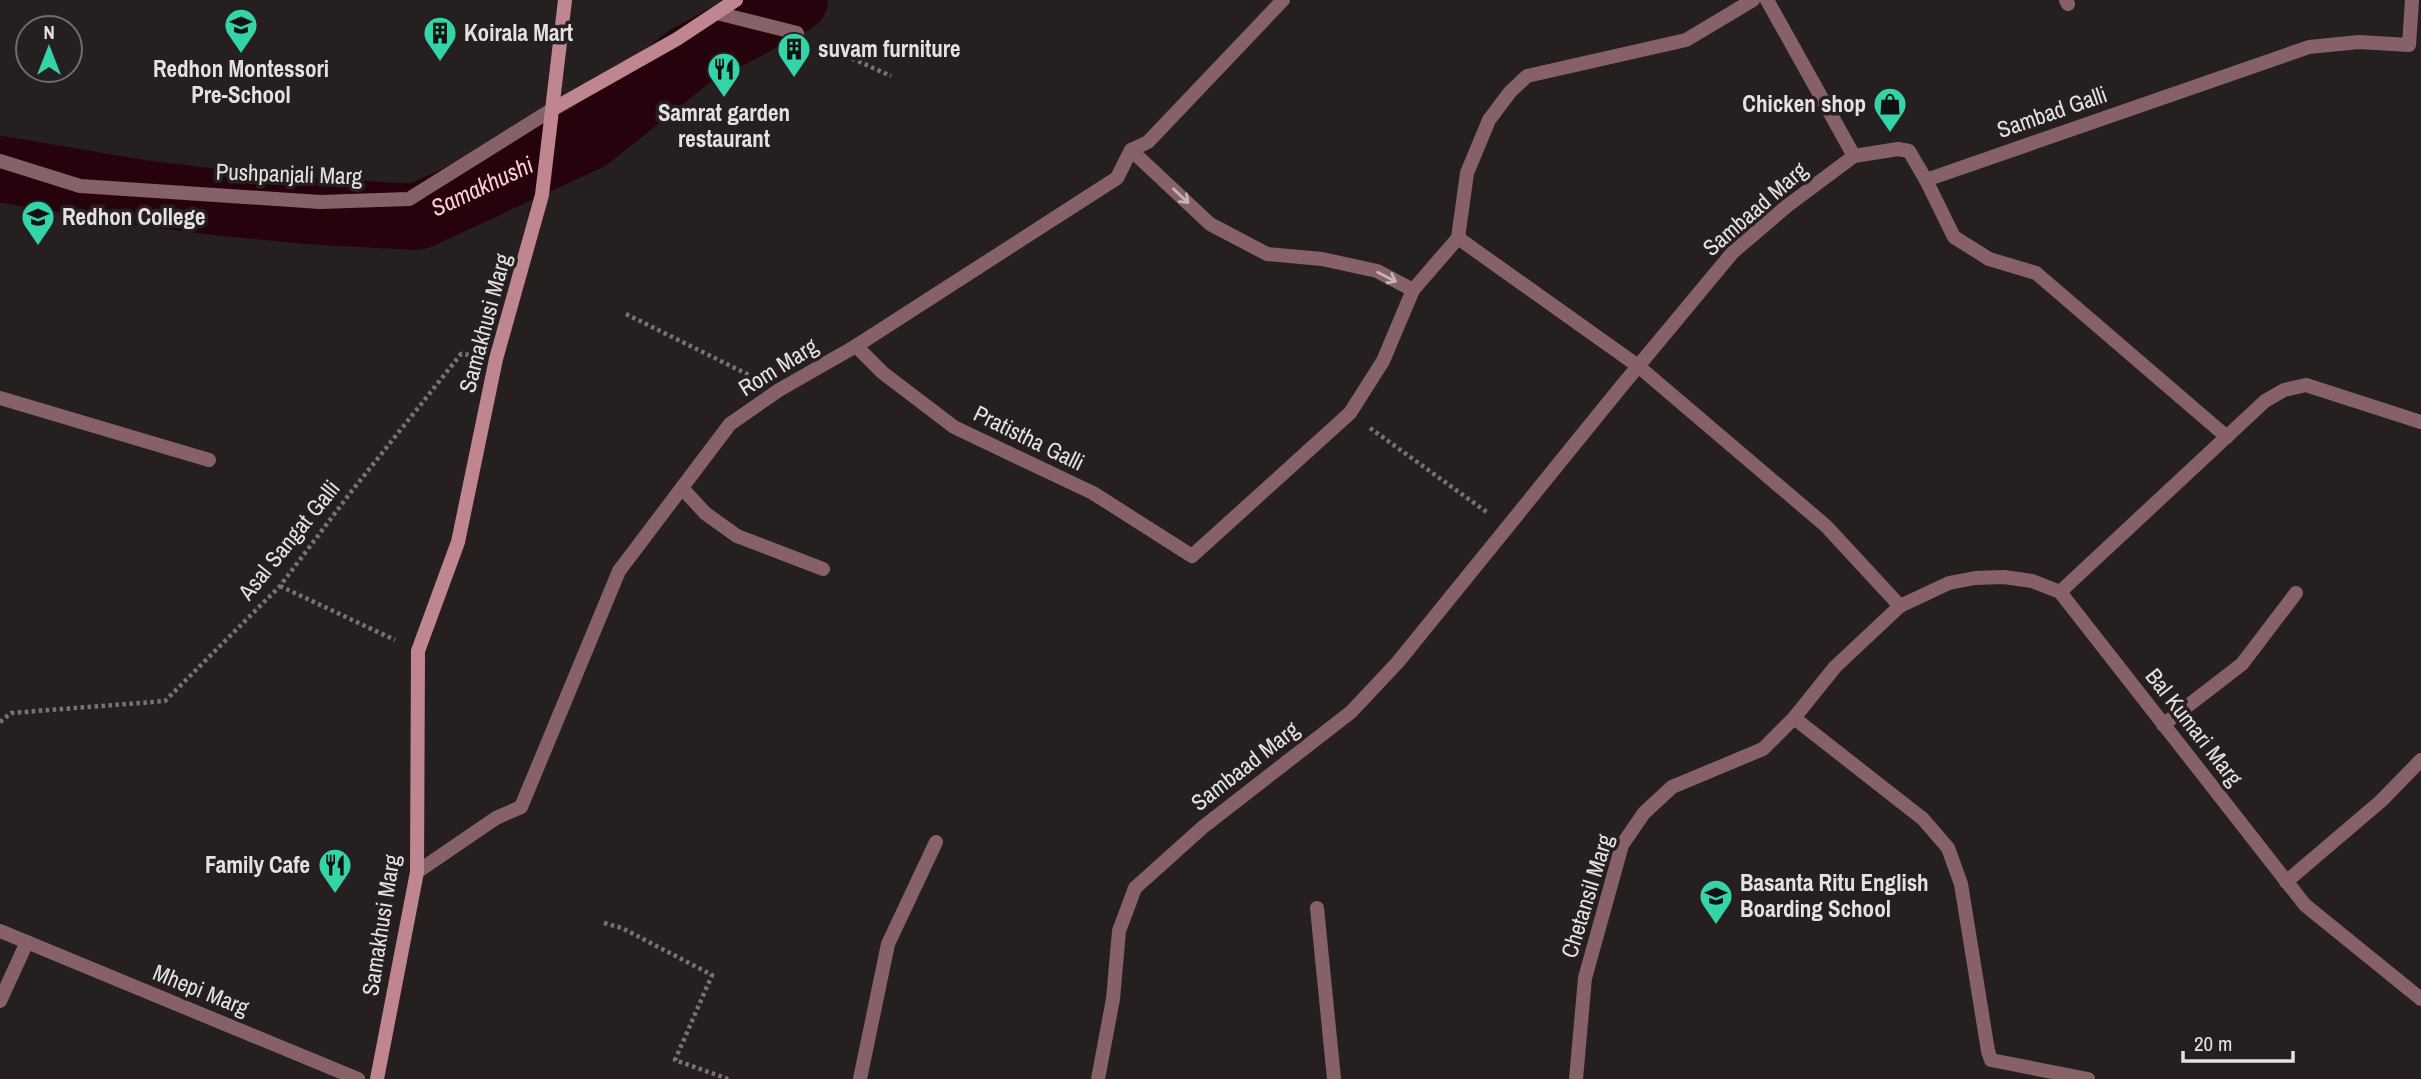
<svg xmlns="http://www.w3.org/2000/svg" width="2421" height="1079" font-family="'Archivo Narrow',sans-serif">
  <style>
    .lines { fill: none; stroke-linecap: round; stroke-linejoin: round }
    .river { stroke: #26020c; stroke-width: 66 }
    .path { stroke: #797273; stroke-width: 4.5; stroke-dasharray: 3.5 3.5; stroke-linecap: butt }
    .lane { stroke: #866268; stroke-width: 14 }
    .street { stroke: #866268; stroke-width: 14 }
    .secondary { stroke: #c08690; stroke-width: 14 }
    .oneway { stroke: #c4b4b7 }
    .labels { text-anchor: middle; stroke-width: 7; stroke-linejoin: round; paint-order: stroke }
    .poi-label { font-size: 23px; font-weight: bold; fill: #e5e0e1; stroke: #261f20; text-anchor: start }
    .street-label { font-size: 23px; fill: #e5e0e1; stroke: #261f20 }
    .water-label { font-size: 24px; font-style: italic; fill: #fccdd4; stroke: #261f20 }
  </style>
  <rect width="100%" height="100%" fill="#261f20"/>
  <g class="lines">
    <!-- river -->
    <path class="river" id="s1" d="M0,169l142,24 82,10 83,8 110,6 172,-80 100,-80 106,-57"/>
    <!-- path -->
    <g class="path">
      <path d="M820,44l71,32"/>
      <path d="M626,314l127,63"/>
      <path d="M1370,428l118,85"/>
      <path d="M280,586l115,54"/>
      <path d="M0,722l11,-9 154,-12 115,-115 71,-94 110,-138 10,1"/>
      <path d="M604,923l18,5 90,47 -37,85 53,19"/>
    </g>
    <!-- lane -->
    <path class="lane" d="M2163,725l79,-61 54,-71"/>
    <!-- street -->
    <g class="street">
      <path d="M1767,0l87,156"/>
      <path d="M2066,0l2,4"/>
      <path d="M717,13l80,20"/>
      <path d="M1131,150l79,74 57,30 55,5 55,12 36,19"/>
      <path d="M0,161l80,25 240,16 89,-3 144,-90"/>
      <path d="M1926,180l28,57 35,22 47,14 191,164"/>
      <path d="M1458,238l180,128 188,160 74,80"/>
      <path d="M856,346l27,27 71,54 139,66 99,63 158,-143 33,-52 30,-71 45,-52 9,-65 22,-53 21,-28 17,-16 159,-36 67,-40"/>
      <path d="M0,398l209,62"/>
      <path d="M682,488l23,25 32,23 86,33"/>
      <path d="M2060,592l205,-191 19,-11 22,-5 115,37"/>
      <path d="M1794,718l129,101 25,29 13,36 27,167 3,9 97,19"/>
      <path d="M417,872l79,-54 25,-11 98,-236 111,-147 49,-34 77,-44 261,-168 14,-28 17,-8 135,-142"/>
      <path d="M2286,882l95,-81 40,-41"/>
      <path d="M1317,908l17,171"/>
      <path d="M0,931l358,148"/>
      <path d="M0,1001l27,-59"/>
      <path d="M860,1079l28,-135 48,-102"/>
      <path d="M1098,1079l15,-80 6,-68 16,-43 68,-61 148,-115 47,-50 222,-274 113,-136 54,-46 67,-50 44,-7 11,2 17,29 383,-133 50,-5 50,3 3,-45"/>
      <path d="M1576,1079l9,-101 37,-133 22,-32 28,-26 91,-38 31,-31 41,-51 65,-61 49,-23 26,-5 29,-1 28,4 28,11 245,313 116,94"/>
    </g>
    <!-- secondary -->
    <g class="secondary">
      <path d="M553,109l124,-70 59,-39"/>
      <path d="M377,1079l40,-207 1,-221 40,-109 38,-183 46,-164 23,-195"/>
    </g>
  </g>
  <!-- one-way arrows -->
  <defs><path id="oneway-shaft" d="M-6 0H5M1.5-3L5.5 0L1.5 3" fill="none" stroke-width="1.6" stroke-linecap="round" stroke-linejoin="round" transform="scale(1.75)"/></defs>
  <g class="oneway">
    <use href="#oneway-shaft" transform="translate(1181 196) rotate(43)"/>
    <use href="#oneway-shaft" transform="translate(1387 277) rotate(27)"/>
  </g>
  <!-- icons -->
  <defs>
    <symbol id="school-pin" viewBox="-11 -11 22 30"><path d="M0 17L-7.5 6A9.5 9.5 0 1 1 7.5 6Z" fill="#33d4a8" stroke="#261f20"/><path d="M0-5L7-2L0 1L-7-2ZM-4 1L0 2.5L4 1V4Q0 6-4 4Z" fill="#111"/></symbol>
    <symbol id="building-pin" viewBox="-11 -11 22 30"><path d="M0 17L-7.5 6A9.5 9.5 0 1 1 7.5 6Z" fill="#33d4a8" stroke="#261f20"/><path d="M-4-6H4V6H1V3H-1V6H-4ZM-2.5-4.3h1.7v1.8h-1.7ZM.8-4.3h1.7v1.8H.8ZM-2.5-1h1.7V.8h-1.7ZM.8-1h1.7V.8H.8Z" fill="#111"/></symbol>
    <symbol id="restaurant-pin" viewBox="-11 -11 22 30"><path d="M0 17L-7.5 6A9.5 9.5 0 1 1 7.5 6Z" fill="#33d4a8" stroke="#261f20"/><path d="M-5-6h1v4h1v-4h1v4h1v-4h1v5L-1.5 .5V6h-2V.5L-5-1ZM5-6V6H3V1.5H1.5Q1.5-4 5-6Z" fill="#111"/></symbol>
    <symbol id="shop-pin" viewBox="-11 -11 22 30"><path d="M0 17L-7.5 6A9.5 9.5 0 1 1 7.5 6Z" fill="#33d4a8" stroke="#261f20"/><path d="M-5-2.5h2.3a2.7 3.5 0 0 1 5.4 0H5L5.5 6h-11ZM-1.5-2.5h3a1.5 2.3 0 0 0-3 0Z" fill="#111"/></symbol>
    <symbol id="university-pin" viewBox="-11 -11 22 30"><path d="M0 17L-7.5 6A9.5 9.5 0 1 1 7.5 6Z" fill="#33d4a8" stroke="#261f20"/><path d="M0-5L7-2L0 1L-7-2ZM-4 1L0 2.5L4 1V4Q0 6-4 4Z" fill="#111"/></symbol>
  </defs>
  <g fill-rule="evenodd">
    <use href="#school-pin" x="222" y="6" width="38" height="52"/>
    <use href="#building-pin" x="421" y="14" width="38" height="52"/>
    <use href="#building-pin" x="775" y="30" width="38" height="52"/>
    <use href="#restaurant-pin" x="705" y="50" width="38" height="52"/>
    <use href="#shop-pin" x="1871" y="85" width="38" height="52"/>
    <use href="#university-pin" x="19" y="198" width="38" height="52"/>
    <use href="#restaurant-pin" x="316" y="846" width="38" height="52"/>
    <use href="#school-pin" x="1697" y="877" width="38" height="52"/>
  </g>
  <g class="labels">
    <!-- poi labels -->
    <g class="poi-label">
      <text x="464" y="41">Koirala Mart</text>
      <text x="818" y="57">suvam furniture</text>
      <text x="241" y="77" text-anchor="middle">Redhon Montessori<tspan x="241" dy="26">Pre-School</tspan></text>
      <text x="1866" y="112" text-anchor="end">Chicken shop</text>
      <text x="724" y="121" text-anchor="middle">Samrat garden<tspan x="724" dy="26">restaurant</tspan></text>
      <text x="62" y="225">Redhon College</text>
      <text x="310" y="873" text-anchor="end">Family Cafe</text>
      <text x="1740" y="891">Basanta Ritu English<tspan x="1740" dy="26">Boarding School</tspan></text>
    </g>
    <!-- street labels -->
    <g class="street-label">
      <text transform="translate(2052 112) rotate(-19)" y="8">Sambad Galli</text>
      <text transform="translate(289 174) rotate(2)" y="8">Pushpanjali Marg</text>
      <text transform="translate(1755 209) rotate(-41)" y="8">Sambaad Marg</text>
      <text transform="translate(485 323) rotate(-75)" y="8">Samakhusi Marg</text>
      <text transform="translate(778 367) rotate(-32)" y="8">Rom Marg</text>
      <text transform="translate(1029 438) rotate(26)" y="8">Pratistha Galli</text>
      <text transform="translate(289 540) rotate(-51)" y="8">Asal Sangat Galli</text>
      <text transform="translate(2194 727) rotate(52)" y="8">Bal Kumari Marg</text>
      <text transform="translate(1245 766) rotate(-38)" y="8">Sambaad Marg</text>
      <text transform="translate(1587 896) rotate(-73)" y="8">Chetansil Marg</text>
      <text transform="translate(381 925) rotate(-81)" y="8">Samakhusi Marg</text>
      <text transform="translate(201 990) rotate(22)" y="8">Mhepi Marg</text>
    </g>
    <!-- water labels -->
    <g class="water-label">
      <text dy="8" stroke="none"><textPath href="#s1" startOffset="492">Samakhushi</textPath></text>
    </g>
  </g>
  <!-- north arrow -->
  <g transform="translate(49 49)"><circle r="33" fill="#261f20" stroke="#726c6d" stroke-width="2"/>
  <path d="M0-5L12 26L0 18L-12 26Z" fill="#33d4a8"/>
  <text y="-10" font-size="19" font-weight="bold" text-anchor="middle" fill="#e5e0e1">N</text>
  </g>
  <!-- scale -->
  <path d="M2183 1051v10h110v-10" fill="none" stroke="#e5e0e1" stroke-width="3.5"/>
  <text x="2194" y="1051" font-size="21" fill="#e5e0e1" stroke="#261f20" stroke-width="5" paint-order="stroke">20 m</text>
</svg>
